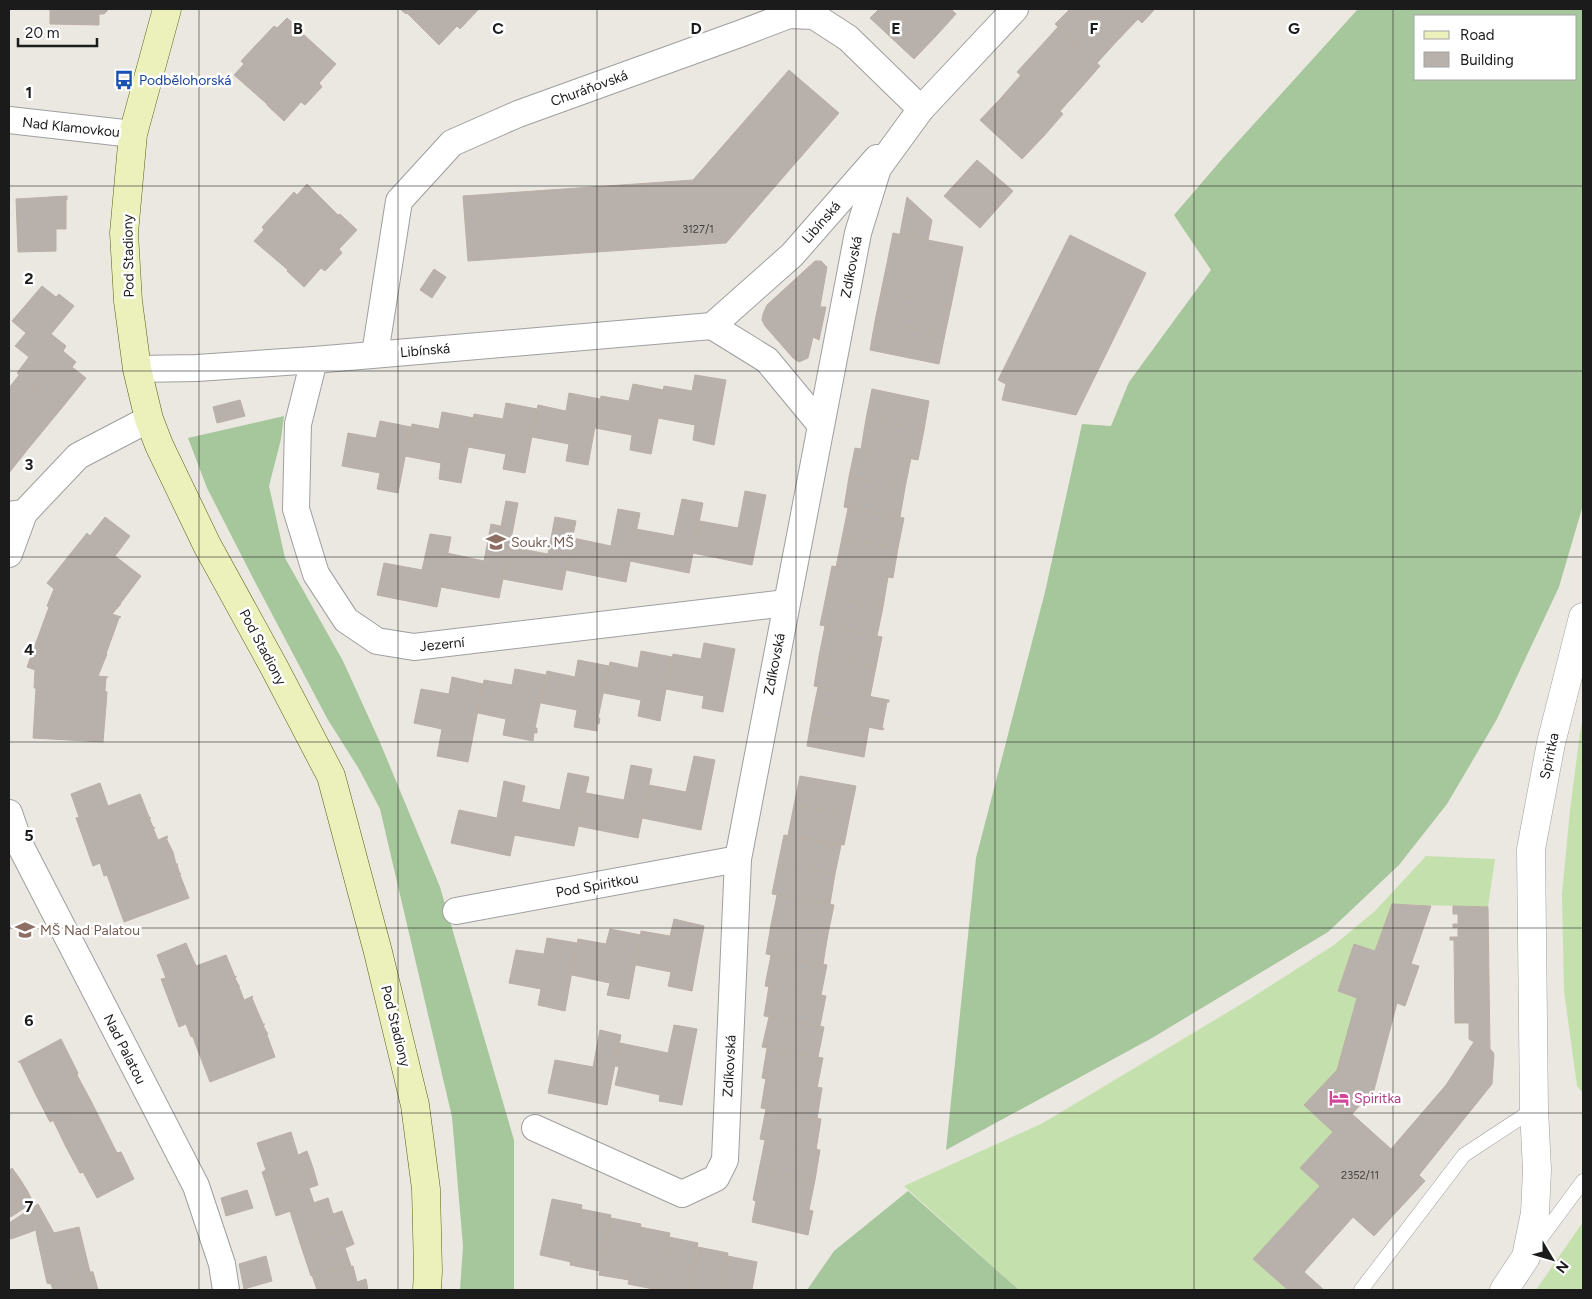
<svg xmlns="http://www.w3.org/2000/svg" width="1592" height="1299" font-family="Figtree,sans-serif">
  <style>
    .grass { fill: #c4e0ac }
    .forest { fill: #a6c69b; fill-rule: evenodd }
    .building { fill: #b8b1ab; stroke: #bbafa5 }
    .lines { fill: none; stroke-linecap: round; stroke-linejoin: round }
    .service-casing { stroke: #9f9f9f; stroke-width: 15 }
    .minor-casing { stroke: #9f9f9f; stroke-width: 28 }
    .tertiary-casing { stroke: #9f9f9f; stroke-width: 29 }
    .secondary-casing { stroke: #576211; stroke-width: 29 }
    .service { stroke: #fff; stroke-width: 14 }
    .minor { stroke: #fff; stroke-width: 26 }
    .tertiary { stroke: #fff; stroke-width: 28 }
    .secondary { stroke: #ecf0ba; stroke-width: 28 }
    .grid { fill: none; stroke: #1b1b1b; stroke-width: 1; stroke-opacity: 0.55 }
    .labels { text-anchor: middle; stroke-width: 5; stroke-linejoin: round; paint-order: stroke }
    .number-label { font-size: 11px; fill: #42403f }
    .transit-label { font-size: 14px; fill: #164399; stroke: #fff; text-anchor: start }
    .street-label { font-size: 14px; fill: #1b1b1b; stroke: #fff }
    .education-label { font-size: 14px; fill: #785e54; stroke: #fff; text-anchor: start }
    .hotel-label { font-size: 14px; fill: #b23c85; stroke: #fff; text-anchor: start }
    .grid-label { font-size: 16px; text-anchor: middle; font-weight: bold; fill: #1b1b1b; stroke: #fff; stroke-width: 5; stroke-linejoin: round; paint-order: stroke }
  </style>
  <rect width="100%" height="100%" fill="#ebe8e1"/>
  <!-- grass -->
  <g class="grass">
    <path d="M1583,718v375l-6,-7 -13,-95 -2,-97 8,-84 10,-77z"/>
    <path d="M1426,856l69,3 -7,48 -96,-3 -17,47 -21,-7 -16,47 19,7 -24,134 -33,36 20,18 -67,73 35,31h-269l-115,-104 139,-63 205,-123 86,-55 41,-34z"/>
    <path d="M1583,1222v68h-47z"/>
  </g>
  <!-- forest -->
  <g class="forest">
    <path d="M1358,9h225v496l-24,82 -62,132 -50,85 -48,61 -71,67 -176,106 -206,112 30,-292 69,-266 37,-168 29,2 18,-44 82,-112 -37,-55 49,-57zM1416,16h160v63h-160z"/>
    <path d="M284,416l-3,23 -12,47 16,72 58,103 36,79 61,147 74,253v150h-54l3,-44 -11,-129 -72,-308 -21,-40 -31,-49 -74,-140 -47,-92 -19,-50z"/>
    <path d="M908,1191l111,99h-212l27,-39z"/>
  </g>
  <!-- building -->
  <g class="building">
    <path d="M50,9h57l1,1 -4,4h-5v11l-49,-1z"/>
    <path d="M400,9h76l2,1 -18,19 -3,-3 -18,19 -32,-32 -1,1z"/>
    <path d="M879,9h27l30,27 -22,23 -44,-41z"/>
    <path d="M906,9h45l5,5 -20,22z"/>
    <path d="M1070,9h13l34,32 -20,22 -42,-39z"/>
    <path d="M1083,9h44l11,10 -21,22z"/>
    <path d="M1127,9h28l-13,14z"/>
    <path d="M287,18l17,15 -1,1 33,30 -17,19 3,4 -17,18 -4,-3 -17,19 -17,-16v-1l-33,-29 10,-11 -3,-3 33,-35 3,2z"/>
    <path d="M1058,27l42,39 -20,23 -42,-40z"/>
    <path d="M1038,49l42,40 -20,22 -43,-39z"/>
    <path d="M789,70l50,43 -113,130 -258,18 -5,-65 230,-16z"/>
    <path d="M1021,75l42,39 -20,23 -42,-39z"/>
    <path d="M1001,98l42,39 -21,22 -42,-39z"/>
    <path d="M977,160l36,31 -33,37 -36,-32z"/>
    <path d="M307,184l31,31 2,-1 17,16 -18,19 3,4 -17,18 -4,-3 -17,19 -17,-16 1,-1 -34,-29 10,-11 -2,-3 32,-35 3,3z"/>
    <path d="M67,196v4h-1v29h-10v22l-38,1 -2,-53z"/>
    <path d="M907,197l25,23 -4,20 -28,-6z"/>
    <path d="M893,233l70,14 -6,30 -70,-14z"/>
    <path d="M1070,235l76,38 -70,142 -74,-15 4,-16 -8,-4z"/>
    <path d="M815,261h6l6,6 -7,40h6l-7,33 -6,-3 -5,21 -9,4 -6,-4 -28,-32 -3,-6 1,-6 4,-9z"/>
    <path d="M887,263l70,14 -6,29 -70,-14z"/>
    <path d="M434,269l12,8 -14,21 -12,-8z"/>
    <path d="M42,286l14,11 3,-3 15,12 -23,28 15,12 -3,5 13,11 -4,5 14,11 -25,31 -44,-36 12,-16 -14,-11 11,-13 -14,-12z"/>
    <path d="M881,292l70,14 -6,28 -70,-13z"/>
    <path d="M875,321l70,13 -6,30 -69,-14z"/>
    <path d="M19,375l42,34 -33,40 -19,-16v-45z"/>
    <path d="M695,375l31,5 -12,65 -21,-5 2,-15 -37,-7 6,-32 28,5z"/>
    <path d="M633,384l31,6 -13,64 -21,-4 2,-15 -37,-7 6,-32 28,5z"/>
    <path d="M872,389l57,12 -5,29 -58,-11z"/>
    <path d="M569,393l31,6 -12,66 -22,-4 3,-17 -37,-7 6,-32 28,6z"/>
    <path d="M240,400l5,16 -28,7 -4,-16z"/>
    <path d="M506,403l31,6 -12,64 -22,-4 3,-15 -38,-7 6,-33 29,5z"/>
    <path d="M442,412l32,6 -13,65 -22,-4 2,-16 -36,-7 7,-32 27,5z"/>
    <path d="M866,419l58,11 -6,30 -57,-11z"/>
    <path d="M380,421l31,6 -13,66 -21,-4 3,-16 -38,-7 6,-33 28,5z"/>
    <path d="M9,433l19,16 -19,24z"/>
    <path d="M855,448l56,10 -6,30 -56,-11z"/>
    <path d="M849,477l56,11 -5,29 -56,-10z"/>
    <path d="M745,491l21,4 -14,70 -59,-12 7,-32 38,7z"/>
    <path d="M682,499l21,4 -14,70 -59,-12 6,-32 38,7z"/>
    <path d="M506,501l12,2 -5,26 -12,-3z"/>
    <path d="M848,508l56,10 -6,30 -56,-10z"/>
    <path d="M618,509l22,4 -14,69 -60,-12 7,-32 38,8z"/>
    <path d="M105,517l25,19 -15,20 26,20 -21,28h1l-9,10 9,3 -2,1 -13,36h1l-9,22 10,1 -2,1 -1,13 2,1 -1,14 -3,36 -70,-4 3,-50h-2l1,-18 -8,-3 22,-60 -2,-1 7,-17 -7,-6 40,-50 3,3z"/>
    <path d="M555,517l21,4 -14,69 -59,-11 7,-32 38,7z"/>
    <path d="M491,524l22,5 -14,69 -58,-11 6,-34 37,8z"/>
    <path d="M430,534l21,3 -14,70 -60,-12 7,-32 38,7z"/>
    <path d="M842,538l56,10 -5,30 -57,-11z"/>
    <path d="M832,566l56,11 -5,30 -57,-11z"/>
    <path d="M826,596l57,11 -6,29 -57,-11z"/>
    <path d="M825,626l57,11 -6,30 -57,-11z"/>
    <path d="M704,643l31,6 -12,63 -21,-4 2,-12 -38,-7 7,-35 28,5z"/>
    <path d="M641,651l31,6 -12,64 -22,-5 3,-16 -37,-7 6,-31 28,6z"/>
    <path d="M819,656l57,11 -6,30 -56,-11z"/>
    <path d="M578,660l31,6 -11,52h2l-1,6h-2v7l-23,-4 3,-17 -36,-7 6,-32 28,6z"/>
    <path d="M515,669l31,6 -11,53h2v5h-3l-1,8 -30,-6 3,-16 -28,-6 6,-33 28,5z"/>
    <path d="M452,677l31,7 -15,78 -31,-6 5,-27 -28,-6 7,-34 28,5z"/>
    <path d="M818,687l71,13v2h-2l-5,26h2l-1,2 -71,-14z"/>
    <path d="M812,716l57,11 -5,30 -57,-11z"/>
    <path d="M694,756l21,4 -14,70 -59,-12 7,-33 37,7z"/>
    <path d="M631,765l21,4 -14,69 -60,-12 8,-33 38,7z"/>
    <path d="M568,773l21,4 -15,69 -60,-11 8,-33 38,8z"/>
    <path d="M800,776l56,10 -6,29 -56,-10z"/>
    <path d="M504,781l21,5 -15,70 -59,-13 8,-33 38,8z"/>
    <path d="M100,783l8,23 32,-12 9,23 2,1h-2l4,9 2,1h-2l5,12 9,-4 1,2h-2l7,14 3,12h2l-1,1 3,9 1,-1 -1,2 9,23 -65,24 -17,-47 -3,1 -4,-13 -7,3 -17,-48 3,-1 -8,-23z"/>
    <path d="M794,805l56,10 -6,30 -56,-10z"/>
    <path d="M784,835l57,10 -6,29 -57,-10z"/>
    <path d="M778,864l57,10 -5,30 -58,-10z"/>
    <path d="M777,895l57,10 -6,29 -57,-9z"/>
    <path d="M1392,904l39,2 -20,58 8,2 -14,40 -8,-3 -23,87 -22,24 39,35 55,-64 28,-43 -5,-3v-16h-14l-1,-83h-4v-3h8v-10l-5,1v-4h5v-10h-5v-8l35,1 2,142 3,3 1,3 -2,29 -73,91 6,6 -51,55 -21,-19 -49,55 20,18h-36l-35,-31 67,-73 -20,-18 33,-36 -29,-27 33,-35 20,-72 -19,-7 16,-47 21,7z"/>
    <path d="M674,919l30,7 -12,65 -24,-5 3,-14 -35,-7 5,-34 29,5z"/>
    <path d="M771,925l57,9 -5,30 -57,-10z"/>
    <path d="M610,929l31,6 -12,64 -22,-4 3,-12 -38,-8 6,-36 28,5z"/>
    <path d="M547,938l30,5 -12,68 -27,-6 3,-16 -32,-6 7,-33 28,4z"/>
    <path d="M186,943l10,23 30,-11 9,22 2,-1 -2,2 4,8h1l-1,1 5,13 9,-4 -1,2 11,26h2l-2,1 4,8h1l-1,2 8,22 -65,25 -18,-47 -1,2 -5,-13 -7,3 -18,-48 5,-1 -9,-23z"/>
    <path d="M771,955l56,10 -6,30 -56,-9z"/>
    <path d="M769,986l57,10 -6,30 -56,-10z"/>
    <path d="M769,1017l55,10 -6,30 -56,-10z"/>
    <path d="M674,1025l23,4 -15,76 -23,-4 1,-6 -45,-10 4,-18 -4,-1 5,-23 48,10z"/>
    <path d="M600,1030l21,5 -14,70 -59,-12 7,-33 38,7z"/>
    <path d="M61,1039l17,34 -42,22 -16,-33h-2z"/>
    <path d="M767,1048l56,10 -6,30 -55,-10z"/>
    <path d="M78,1073l-1,2 14,26 -41,21 -14,-27z"/>
    <path d="M766,1078l56,10 -5,31 -56,-11z"/>
    <path d="M91,1101l13,26 -38,20 -13,-27z"/>
    <path d="M766,1109l55,10 -5,31 -56,-11z"/>
    <path d="M104,1127l13,26 4,-1 -41,21 -14,-26z"/>
    <path d="M291,1132l7,23 9,-4 6,17 -47,16 -4,-12 4,-2 -9,-27z"/>
    <path d="M765,1140l55,10 -5,30 -56,-10z"/>
    <path d="M121,1152l13,27 -37,19 -14,-26 -3,1z"/>
    <path d="M12,1168l8,11 -11,7v-15z"/>
    <path d="M313,1168l5,17 -9,3 5,15 -38,13 -10,-32z"/>
    <path d="M759,1170l56,10 -6,30 4,1 -5,24 -56,-13 4,-21 -3,-1z"/>
    <path d="M20,1179l7,11 -18,12v-16z"/>
    <path d="M27,1190l6,12 -22,15 -2,-4v-11z"/>
    <path d="M247,1190l6,18 -27,8 -5,-18z"/>
    <path d="M328,1198l5,16 9,-3 6,17 -48,15 -10,-32z"/>
    <path d="M552,1199l30,6 -11,57 -31,-7z"/>
    <path d="M38,1204l16,29 -17,4 -1,-7 -25,9 -2,-5v-11z"/>
    <path d="M581,1209l30,6 -11,56 -30,-6z"/>
    <path d="M611,1218l30,6 -12,56 -30,-5z"/>
    <path d="M79,1227l11,45h3l-46,11 -10,-46z"/>
    <path d="M640,1227l30,6 -12,57 -30,-6z"/>
    <path d="M348,1228l6,16 -9,4 6,18 -40,10 -11,-33z"/>
    <path d="M669,1237l29,6 -9,47h-31z"/>
    <path d="M698,1247l30,6 -7,37h-32z"/>
    <path d="M266,1256l6,25 -28,8 -5,-25z"/>
    <path d="M728,1256l29,6 -5,28h-31z"/>
    <path d="M353,1266l4,16 9,-3 2,11h-51l-5,-15z"/>
    <path d="M93,1272l5,18h-45l-2,-6 -4,-1z"/>
  </g>
  <g class="lines">
    <defs>
      <g id="service">
        <path d="M1535,1246l48,-65"/>
        <path d="M1361,1290l103,-135 70,-46"/>
      </g>
      <g id="minor">
        <path d="M9,120l124,14"/>
        <path d="M712,326l55,34 53,64"/>
        <path d="M375,354l24,-153 53,-58 66,-29 224,-81 47,-18 25,1 34,22 73,71"/>
        <path d="M314,360l-16,64 -2,85 20,65 30,46 31,21 37,6 372,-44"/>
        <path d="M137,369l60,-1 117,-8 398,-34 80,-71 85,-97"/>
        <path d="M9,515l15,-2 54,-57 71,-37"/>
        <path d="M9,554l15,-41"/>
        <path d="M9,813l11,32 176,341 26,78 4,26"/>
        <path d="M456,911l282,-52"/>
        <path d="M535,1128l147,66 34,-16 9,-18 13,-301 120,-626 20,-65 43,-59 94,-100"/>
      </g>
      <path id="tertiary" d="M1504,1290l22,-33 9,-44 2,-43 -3,-61 -3,-260 20,-106 32,-126"/>
      <path id="secondary" d="M167,9l-34,125 -9,99 4,68 9,68 12,50 10,26 48,100 67,122 57,109 47,176 37,153 11,84 2,82 -1,19"/>
    </defs>
    <!-- service casing -->
    <use href="#service" class="service-casing"/>
    <!-- minor casing -->
    <use href="#minor" class="minor-casing"/>
    <!-- tertiary casing -->
    <use href="#tertiary" class="tertiary-casing"/>
    <!-- secondary casing -->
    <use href="#secondary" class="secondary-casing"/>
    <!-- service -->
    <use href="#service" class="service"/>
    <!-- minor -->
    <use href="#minor" class="minor"/>
    <!-- tertiary -->
    <use href="#tertiary" class="tertiary"/>
    <!-- secondary -->
    <use href="#secondary" class="secondary"/>
  </g>
  <!-- grid -->
  <path class="grid" d="M199,9v1281M398,9v1281M597,9v1281M796,9v1281M995,9v1281M1194,9v1281M1393,9v1281M9,186h1574M9,371h1574M9,557h1574M9,742h1574M9,928h1574M9,1113h1574"/>
  <!-- icons -->
  <defs>
    <symbol id="bus-bare" viewBox="-9 -9 18 18"><path d="M-5-6H5V4H4V6H2V4H-2V6H-4V4H-5ZM-3.5-4V0h7V-4ZM-3.5 1.2v1.5H-2V1.2ZM2 1.2v1.5H3.5V1.2Z" fill="#1a4fb4" stroke="#fff" stroke-width="2.5" paint-order="stroke"/></symbol>
    <symbol id="school-bare" viewBox="-9 -9 18 18"><path d="M0-5L7-2L0 1L-7-2ZM-4 1L0 2.5L4 1V4Q0 6-4 4Z" fill="#8d6e63" stroke="#fff" stroke-width="2.5" paint-order="stroke"/></symbol>
    <symbol id="hotel-bare" viewBox="-9 -9 18 18"><path d="M-6-4.5h1.5V1H6V5H4.5V3h-9V5H-6ZM-4 0a1.8 1.8 0 1 1 3.6 0ZM.5 0V-2.5h3Q6-2.5 6 0Z" fill="#d1479c" stroke="#fff" stroke-width="2.5" paint-order="stroke"/></symbol>
  </defs>
  <g fill-rule="evenodd">
    <use href="#bus-bare" x="110" y="66" width="28" height="28"/>
    <use href="#school-bare" x="482" y="528" width="28" height="28"/>
    <use href="#school-bare" x="11" y="916" width="28" height="28"/>
    <use href="#hotel-bare" x="1325" y="1084" width="28" height="28"/>
  </g>
  <g class="labels">
    <!-- number labels -->
    <g class="number-label">
      <text x="698" y="233">3127/1</text>
      <text x="1360" y="1179">2352/11</text>
    </g>
    <!-- transit labels -->
    <g class="transit-label">
      <text x="139" y="85">Podbělohorská</text>
    </g>
    <!-- street labels -->
    <g class="street-label">
      <text transform="translate(589 88) rotate(-20)" y="5">Churáňovská</text>
      <text transform="translate(71 127) rotate(6)" y="5">Nad Klamovkou</text>
      <text transform="translate(821 222) rotate(-49)" y="5">Libínská</text>
      <text transform="translate(128 256) rotate(-91)" y="5">Pod Stadiony</text>
      <text transform="translate(851 267) rotate(-79)" y="5">Zdíkovská</text>
      <text transform="translate(425 350) rotate(-5)" y="5">Libínská</text>
      <text transform="translate(442 644) rotate(-6)" y="5">Jezerní</text>
      <text transform="translate(263 647) rotate(62)" y="5">Pod Stadiony</text>
      <text transform="translate(774 664) rotate(-79)" y="5">Zdíkovská</text>
      <text transform="translate(1549 756) rotate(-78)" y="5">Spiritka</text>
      <text transform="translate(597 885) rotate(-10)" y="5">Pod Spiritkou</text>
      <text transform="translate(396 1026) rotate(76)" y="5">Pod Stadiony</text>
      <text transform="translate(125 1049) rotate(63)" y="5">Nad Palatou</text>
      <text transform="translate(729 1066) rotate(-87)" y="5">Zdíkovská</text>
    </g>
    <!-- education labels -->
    <g class="education-label">
      <text x="511" y="547">Soukr. MŠ</text>
      <text x="40" y="935">MŠ Nad Palatou</text>
    </g>
    <!-- hotel labels -->
    <g class="hotel-label">
      <text x="1354" y="1103">Spiritka</text>
    </g>
  </g>
  <g class="grid-label">
    <text x="298" y="34">B</text>
    <text x="498" y="34">C</text>
    <text x="696" y="34">D</text>
    <text x="896" y="34">E</text>
    <text x="1094" y="34">F</text>
    <text x="1294" y="34">G</text>
    <text x="29" y="98">1</text>
    <text x="29" y="284">2</text>
    <text x="29" y="470">3</text>
    <text x="29" y="655">4</text>
    <text x="29" y="841">5</text>
    <text x="29" y="1026">6</text>
    <text x="29" y="1212">7</text>
  </g>
  <!-- border -->
  <rect width="1592" height="1299" fill="none" stroke="#1b1b1b" stroke-width="20"/>
  <!-- legend -->
  <rect x="1414" y="15" width="162" height="65" fill="#ffffff" stroke="#a4a4a4"/>
  <rect x="1424" y="31" width="25" height="8" fill="#ecf0ba" stroke="#a4a4a4"/>
  <text x="1460" y="40" font-size="15" fill="#1b1b1b">Road</text>
  <rect x="1424" y="52" width="25" height="15" fill="#b8b1ab" stroke="#a4a4a4"/>
  <text x="1460" y="65" font-size="15" fill="#1b1b1b">Building</text>
  <!-- north arrow -->
  <g transform="translate(1552 1259) rotate(128)" stroke="#ffffff" stroke-width="4" paint-order="stroke">
  <path d="M0-4L9 19L0 12L-9 19Z" fill="#1b1b1b"/>
  <text y="-8" font-size="14" font-weight="bold" text-anchor="middle" fill="#1b1b1b">N</text>
  </g>
  <!-- scale -->
  <path d="M18 38v8h79v-8" fill="none" stroke="#1b1b1b" stroke-width="2.5"/>
  <text x="25" y="38" font-size="15" fill="#1b1b1b" stroke="#ffffff" stroke-width="4" paint-order="stroke">20 m</text>
</svg>
